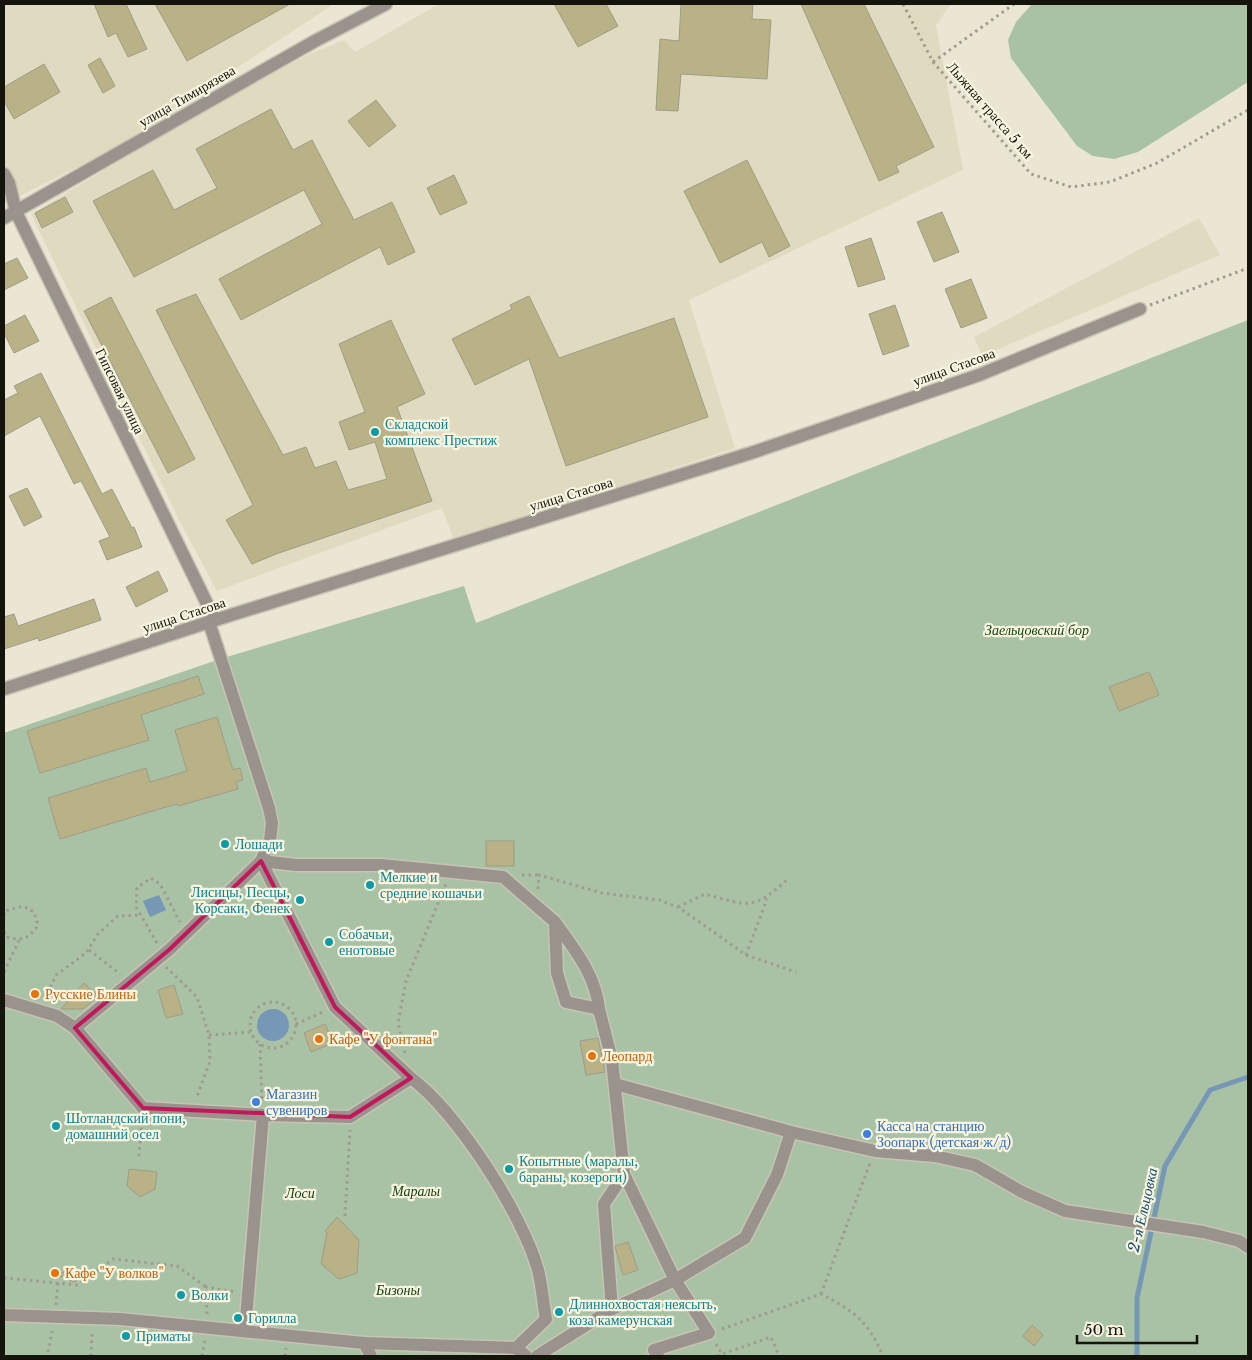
<svg xmlns="http://www.w3.org/2000/svg" width="1252" height="1360" font-family="'Libre Baskerville',serif">
  <style>
    .built { fill: #e0dbc0 }
    .green { fill: #a9c1a5 }
    .water { fill: #7697b6 }
    .lines { fill: none; stroke-linecap: round; stroke-linejoin: round }
    .stream { stroke: #7697b6; stroke-width: 5 }
    .building { fill: #bab287; stroke: #9e9b89 }
    .minor-casing { stroke: #c8c4b3; stroke-width: 15 }
    .path { stroke: #9f9c8d; stroke-width: 3; stroke-dasharray: 2.5 4; stroke-linecap: butt }
    .minor { stroke: #99928d; stroke-width: 12 }
    .marked { fill: none; stroke: #c2185b; stroke-width: 4; stroke-linejoin: round }
    .culture-dot { fill: #0f9aa8; stroke: #f7f4e0; stroke-width: 2 }
    .food-dot { fill: #e8710a; stroke: #f7f4e0; stroke-width: 2 }
    .shop-dot { fill: #3f7fe0; stroke: #f7f4e0; stroke-width: 2 }
    .labels { text-anchor: middle; stroke-width: 4.5; stroke-linejoin: round; paint-order: stroke }
    .street-label { font-size: 14px; fill: #14130c; stroke: #f7f4e0 }
    .culture-label { font-size: 14px; fill: #0d838f; stroke: #f7f4e0; text-anchor: start }
    .park-label { font-size: 14px; font-style: italic; fill: #184212; stroke: #f7f4e0 }
    .food-label { font-size: 14px; fill: #c56008; stroke: #f7f4e0; text-anchor: start }
    .shop-label { font-size: 14px; fill: #366cbe; stroke: #f7f4e0; text-anchor: start }
    .water-label { font-size: 15px; font-style: italic; fill: #144a73; stroke: #f7f4e0 }
  </style>
  <rect width="100%" height="100%" fill="#eae6d3"/>
  <!-- built -->
  <g class="built">
    <path d="M4,4h330l-221,145 -109,55z"/>
    <path d="M439,4h512l-15,21 27,145 -274,130 46,148 -281,92 -12,-32 -225,83 -37,-69 -149,-308 176,-105 102,-55 35,-14 11,12z"/>
    <path d="M1199,218l21,37 -238,101 -8,-19z"/>
  </g>
  <!-- green -->
  <g class="green">
    <path d="M1032,4h216v78l-110,70 -24,7 -21,-3 -16,-10 -66,-88 -3,-18 8,-18z"/>
    <path d="M1248,320v1036h-1244v-623l216,-74 244,-73 12,37z"/>
  </g>
  <!-- water -->
  <g class="water">
    <path d="M159,895l7,15 -16,7 -7,-16z"/>
    <circle cx="273" cy="1025" r="16"/>
  </g>
  <g class="lines">
    <!-- stream -->
    <path class="stream" d="M1137,1356v-58l28,-132 45,-76 38,-13"/>
  </g>
  <!-- building -->
  <g class="building">
    <path d="M94,4h32l21,45 -19,8 -12,-24 -8,4z"/>
    <path d="M155,4h135l-103,57z"/>
    <path d="M554,4h52l12,22 -40,21z"/>
    <path d="M681,4h72l-1,15 19,1 -4,59 -86,-5 -3,37 -22,-1 4,-71 19,2z"/>
    <path d="M801,4h63l70,143 -38,19 3,6 -20,9z"/>
    <path d="M100,58l15,28 -12,7 -15,-28z"/>
    <path d="M44,64l16,28 -46,27 -10,-18v-14z"/>
    <path d="M376,100l20,26 -27,21 -21,-26z"/>
    <path d="M271,109l22,41 19,-10 42,80 38,-18 23,50 -27,13 -8,-18 -139,73 -22,-41 103,-55 -18,-34 -170,87 -41,-76 60,-31 21,40 43,-22 -21,-39z"/>
    <path d="M747,160l43,86 -21,11 -7,-15 -42,21 -36,-72z"/>
    <path d="M454,175l13,28 -27,12 -13,-27z"/>
    <path d="M65,197l8,15 -31,16 -7,-15z"/>
    <path d="M942,212l17,40 -25,10 -17,-40z"/>
    <path d="M871,238l14,41 -27,8 -13,-40z"/>
    <path d="M17,258l11,20 -24,12v-26z"/>
    <path d="M971,279l16,39 -26,10 -16,-39z"/>
    <path d="M196,294l87,161 23,-8 9,21 21,-7 12,29 39,-11 -12,-37 -26,8 -10,-28 26,-10 -26,-68 52,-24 34,74 -28,13 35,94 -156,53 -24,10 -26,-44 27,-15 -97,-195z"/>
    <path d="M529,296l30,62 115,-40 34,99 -142,49 -37,-107 -54,26 -23,-46 60,-30 -2,-4z"/>
    <path d="M111,297l84,162 -27,14 -84,-162z"/>
    <path d="M895,305l14,41 -26,9 -14,-41z"/>
    <path d="M25,315l14,26 -25,12 -10,-20v-7z"/>
    <path d="M41,373l61,121 10,-5 20,39 2,-1 8,20 -35,13 -8,-19 11,-4 -29,-56 -7,3 -34,-68 -36,20v-36l14,-7 -4,-7z"/>
    <path d="M27,488l15,29 -18,9 -15,-30z"/>
    <path d="M158,571l10,20 -32,16 -10,-20z"/>
    <path d="M94,599l7,21 -62,21 -1,-3 -34,11v-32l10,-3 4,12z"/>
    <path d="M1149,672l10,23 -40,16 -10,-24z"/>
    <path d="M198,676l6,18 -63,21 8,25 -109,33 -13,-42z"/>
    <path d="M217,717l16,53 7,-2 3,12 -7,2 2,7 -60,17 -1,-2 -18,5 -99,30 -12,-41 98,-30 4,14 37,-11 -12,-41z"/>
    <rect x="486" y="841" width="28" height="25"/>
    <path d="M84,983l14,13 -15,13h-22z"/>
    <path d="M174,985l9,29 -17,4 -8,-28z"/>
    <path d="M325,1024l8,19 -22,9 -7,-19z"/>
    <path d="M598,1038l7,34 -19,3 -6,-34z"/>
    <path d="M129,1169l28,3 -2,17 -15,8 -13,-11z"/>
    <path d="M337,1217l22,23 -2,33 -18,6 -18,-15 6,-31 -2,-2z"/>
    <path d="M628,1242l10,28 -15,5 -8,-29z"/>
    <path d="M74,1268l5,4v7l-5,3 -17,-7z"/>
    <path d="M1032,1325l11,10 -9,11 -11,-10z"/>
  </g>
  <g class="lines">
    <defs>
      <g id="minor">
        <path d="M4,174l5,9 7,29 199,408"/>
        <path d="M4,218l311,-177 71,-37"/>
        <path d="M4,689l211,-69 536,-167 228,-78 161,-66"/>
        <path d="M261,861l35,4h85l122,12 52,45 2,51 9,29 33,7c-3,-34 -25,-60 -44,-87"/>
        <path d="M261,861l74,146 76,71"/>
        <path d="M4,1000l53,16 18,12 68,80 120,7"/>
        <path d="M75,1028l95,-79 91,-88 9,-21 2,-17 -3,-15 -60,-186"/>
        <path d="M615,1084l176,48 84,19 60,5 40,9 47,27 43,19 138,21 36,9 9,6"/>
        <path d="M624,1174l51,106 34,53 -55,17 4,6"/>
        <path d="M612,1309l63,-29 70,-42 32,-63 14,-43"/>
        <path d="M4,1315l116,4 244,24 152,5 10,8"/>
        <path d="M245,1331l18,-216 87,2 61,-39c46,34 112,137 127,192 4,15 5,33 8,49l-30,29"/>
        <path d="M364,1343l7,13"/>
        <path d="M537,1356l75,-47 -8,-105 20,-30 -12,-114 -13,-51"/>
      </g>
    </defs>
    <!-- minor casing -->
    <use href="#minor" class="minor-casing"/>
    <!-- path -->
    <g class="path">
      <path d="M903,4l30,58 98,112 40,13 39,-5 47,-19 91,-53"/>
      <path d="M933,62l81,-58"/>
      <path d="M1150,305l98,-37"/>
      <path d="M522,875h17"/>
      <path d="M538,889l1,-14 63,18 57,7 19,7 68,48 50,17"/>
      <path d="M678,907l27,-13c44,12 48,17 83,-15"/>
      <path d="M4,916l1,-5 18,-5 11,6 4,13c-9,14 -15,16 -32,12l-2,-6"/>
      <path d="M157,943l-21,-36 1,-19 14,-10 9,6 20,38"/>
      <path d="M89,950l31,24"/>
      <path d="M746,955l21,-56"/>
      <path d="M166,967l31,30 12,38 1,26 -14,38"/>
      <path d="M4,972l15,-32"/>
      <path d="M45,999l11,-24 30,-22 12,-19 20,-18 22,-1"/>
      <circle cx="273" cy="1025" r="23"/>
      <path d="M296,1024l27,-12"/>
      <path d="M209,1035l42,-3"/>
      <path d="M260,1044l2,58"/>
      <path d="M405,1053l-7,-30 8,-42 40,-97"/>
      <path d="M139,1156l3,-35"/>
      <path d="M345,1216l5,-86"/>
      <path d="M4,1278l74,7 35,-26 64,7 29,21"/>
      <path d="M821,1294l49,-131"/>
      <path d="M56,1305l2,-22"/>
      <path d="M207,1314l-1,-27 29,5"/>
      <path d="M722,1329l99,-35c33,17 47,27 62,62"/>
      <path d="M716,1344l6,10"/>
      <path d="M48,1352l4,-21"/>
      <path d="M91,1356l1,-25"/>
      <path d="M202,1356l3,-16"/>
      <path d="M285,1356l1,-8"/>
      <path d="M717,1356l54,-19 8,19"/>
    </g>
    <!-- minor -->
    <use href="#minor" class="minor"/>
  </g>
  <!-- marked area -->
  <path class="marked" d="M261,861l74,146 76,71 -61,39 -207,-9 -68,-80 95,-79z"/>
  <!-- markers -->
  <g class="culture-dot">
    <circle cx="375" cy="432" r="5"/>
    <circle cx="225" cy="844" r="5"/>
    <circle cx="370" cy="885" r="5"/>
    <circle cx="300" cy="900" r="5"/>
    <circle cx="329" cy="942" r="5"/>
    <circle cx="56" cy="1126" r="5"/>
    <circle cx="509" cy="1169" r="5"/>
    <circle cx="181" cy="1295" r="5"/>
    <circle cx="559" cy="1312" r="5"/>
    <circle cx="238" cy="1318" r="5"/>
    <circle cx="126" cy="1336" r="5"/>
  </g>
  <g class="food-dot">
    <circle cx="35" cy="994" r="5"/>
    <circle cx="319" cy="1039" r="5"/>
    <circle cx="592" cy="1056" r="5"/>
    <circle cx="55" cy="1273" r="5"/>
  </g>
  <g class="shop-dot">
    <circle cx="256" cy="1102" r="5"/>
    <circle cx="867" cy="1134" r="5"/>
  </g>
  <g class="labels">
    <!-- street labels -->
    <g class="street-label">
      <text transform="translate(187 96) rotate(-30)" y="5">улица Тимирязева</text>
      <text transform="translate(990 110) rotate(49)" y="5">Лыжная трасса 5 км</text>
      <text transform="translate(954 367) rotate(-20)" y="5">улица Стасова</text>
      <text transform="translate(120 391) rotate(64)" y="5">Гипсовая улица</text>
      <text transform="translate(571 494) rotate(-17)" y="5">улица Стасова</text>
      <text transform="translate(184 615) rotate(-18)" y="5">улица Стасова</text>
    </g>
    <!-- culture labels -->
    <g class="culture-label">
      <text x="385" y="429">Складской<tspan x="385" dy="16">комплекс Престиж</tspan></text>
      <text x="235" y="849">Лошади</text>
      <text x="380" y="882">Мелкие и<tspan x="380" dy="16">средние кошачьи</tspan></text>
      <text x="290" y="897" text-anchor="end">Лисицы, Песцы,<tspan x="290" dy="16">Корсаки, Фенек</tspan></text>
      <text x="339" y="939">Собачьи,<tspan x="339" dy="16">енотовые</tspan></text>
      <text x="66" y="1123">Шотландский пони,<tspan x="66" dy="16">домашний осел</tspan></text>
      <text x="519" y="1166">Копытные (маралы,<tspan x="519" dy="16">бараны, козероги)</tspan></text>
      <text x="191" y="1300">Волки</text>
      <text x="569" y="1309">Длиннохвостая неясыть,<tspan x="569" dy="16">коза камерунская</tspan></text>
      <text x="248" y="1323">Горилла</text>
      <text x="136" y="1341">Приматы</text>
    </g>
    <!-- park labels -->
    <g class="park-label">
      <text x="1037" y="635">Заельцовский бор</text>
      <text x="416" y="1196">Маралы</text>
      <text x="300" y="1198">Лоси</text>
      <text x="398" y="1295">Бизоны</text>
    </g>
    <!-- food labels -->
    <g class="food-label">
      <text x="45" y="999">Русские Блины</text>
      <text x="329" y="1044">Кафе "У фонтана"</text>
      <text x="602" y="1061">Леопард</text>
      <text x="65" y="1278">Кафе "У волков"</text>
    </g>
    <!-- shop labels -->
    <g class="shop-label">
      <text x="266" y="1099">Магазин<tspan x="266" dy="16">сувениров</tspan></text>
      <text x="877" y="1131">Касса на станцию<tspan x="877" dy="16">Зоопарк (детская ж/д)</tspan></text>
    </g>
    <!-- water labels -->
    <g class="water-label">
      <text transform="translate(1143 1210) rotate(-77)" y="5">2-я Ельцовка</text>
    </g>
  </g>
  <!-- border -->
  <rect width="1252" height="1360" fill="none" stroke="#14130c" stroke-width="10"/>
  <!-- scale -->
  <path d="M1077 1335v8h120v-8" fill="none" stroke="#14130c" stroke-width="2.5"/>
  <text x="1084" y="1335" font-size="15" fill="#14130c" stroke="#f7f4e0" stroke-width="4" paint-order="stroke">50 m</text>
</svg>
